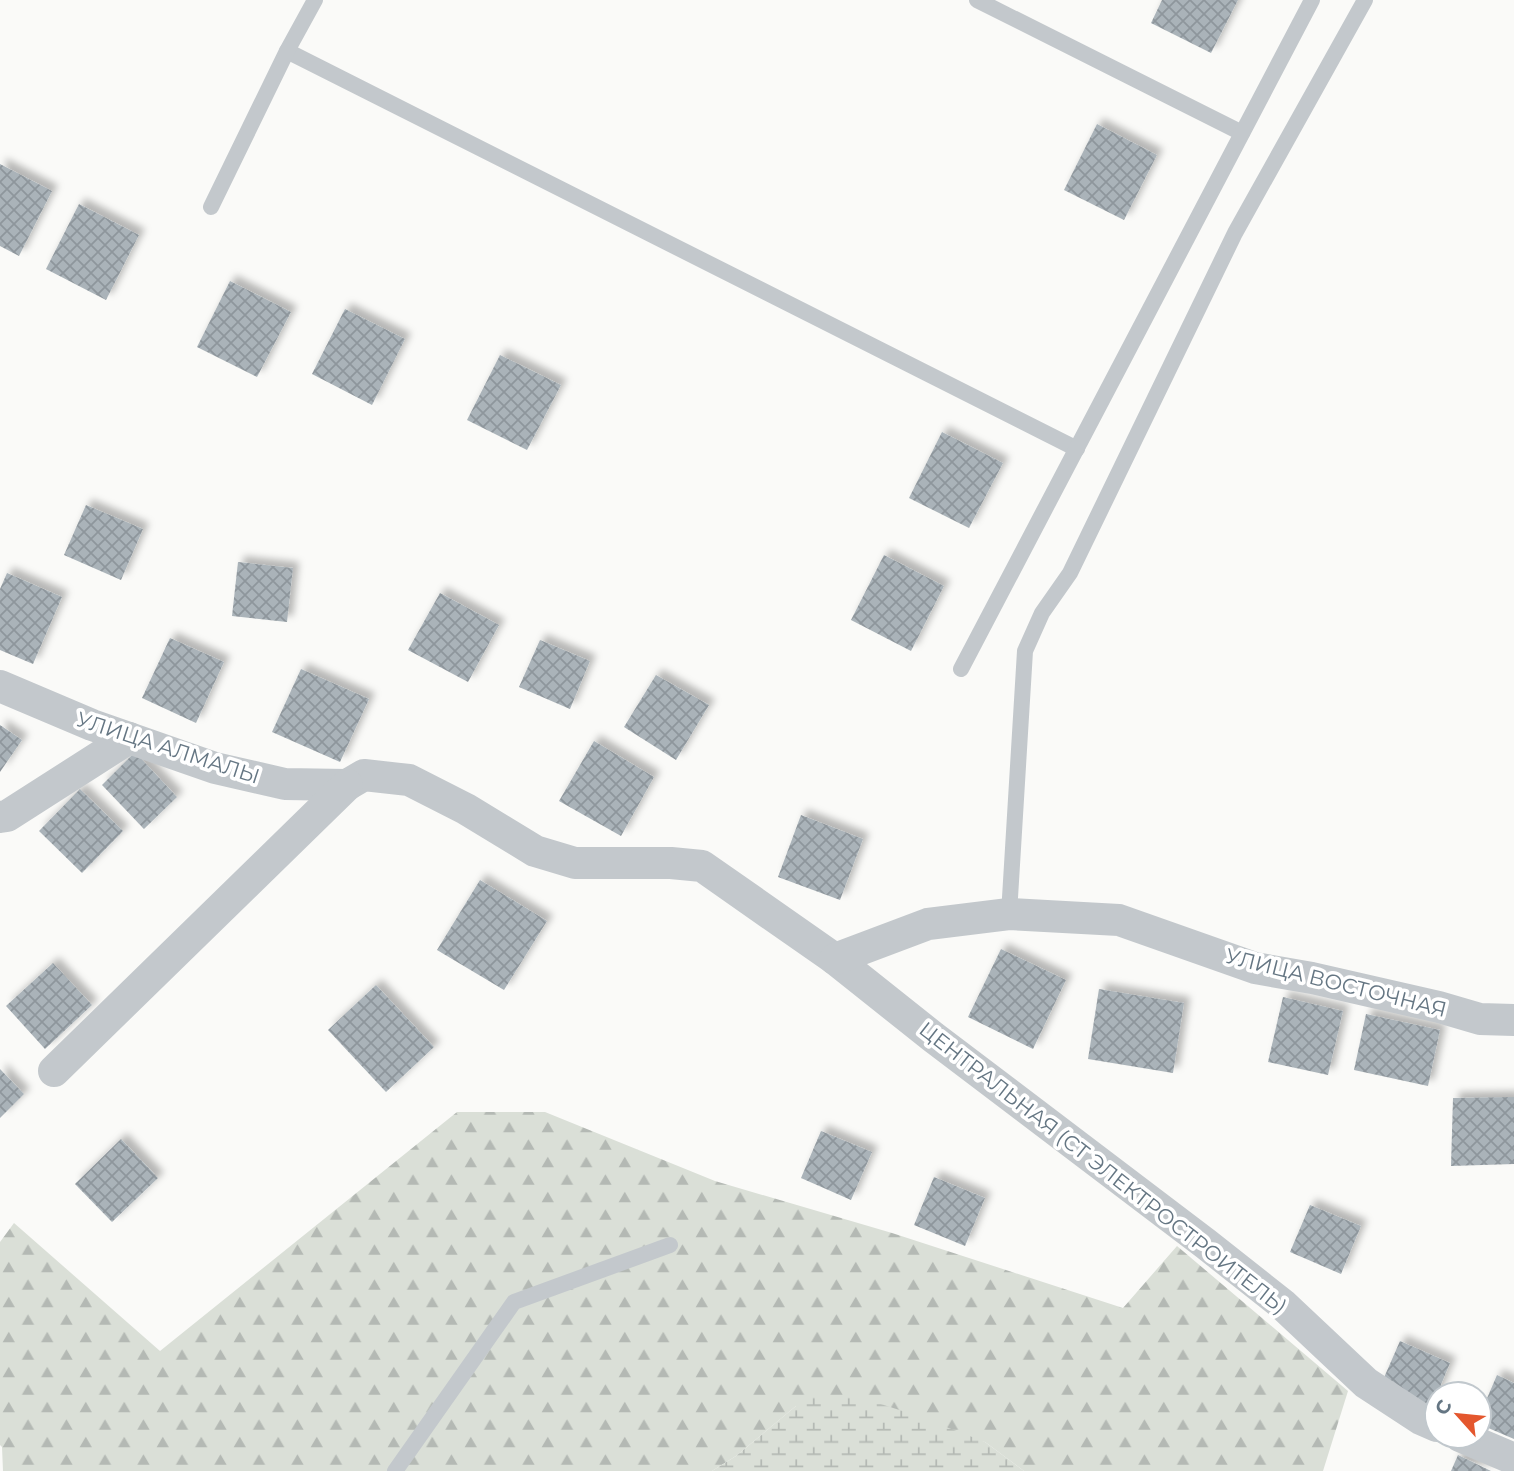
<svg xmlns="http://www.w3.org/2000/svg" width="1514" height="1471" font-family="Montserrat,sans-serif">
  <style>
    .forest { fill: url(#forest-firs) }
    .wetland { fill: url(#wetland-marsh) }
    .building { fill: url(#building-cross-hatch); filter: url(#shadow) }
    .lines { fill: none; stroke-linecap: round; stroke-linejoin: round }
    .service { stroke: #c3c8cc; stroke-width: 16 }
    .minor { stroke: #c3c8cc; stroke-width: 32 }
    .labels { text-anchor: middle; stroke-width: 7; stroke-linejoin: round; paint-order: stroke }
    .street-label { font-size: 21px; fill: #657683; stroke: #fff }
  </style>
  <defs>
    <pattern id="forest-firs" width="22" height="20" patternUnits="userSpaceOnUse" patternTransform="scale(1.75)"><rect width="22" height="20" fill="#dadfd7"/><path d="M5 1l3.5 6h-7zM16 11l3.5 6h-7z" fill="#b4b9b4"/></pattern>
    <pattern id="wetland-marsh" width="20" height="14" patternUnits="userSpaceOnUse" patternTransform="scale(1.75)"><rect width="20" height="14" fill="#dadfd7"/><path d="M1 5h8M5 5V1M11 12h8M15 12V8" fill="none" stroke="#b4b9b4"/></pattern>
    <pattern id="building-cross-hatch" width="8" height="8" patternUnits="userSpaceOnUse" patternTransform="scale(1.75)"><rect width="8" height="8" fill="#aab3b9"/><path d="M0 0l8 8M0 8l8-8" fill="none" stroke="#8e969c"/></pattern>
    <filter id="shadow"><feDropShadow dx="6" dy="-6" stdDeviation="3.5" flood-color="#0004"/></filter>
  </defs>
  <rect width="100%" height="100%" fill="#fafaf8"/>
  <!-- forest -->
  <path class="forest" d="M457,1112h88l170,69 177,52 231,75 54,-62 171,145 -25,80h-299l-39,-29 -189,-36 -60,50 -24,15h-709l-1,-24 -2,-2v-203l14,-19 146,128z"/>
  <!-- wetland -->
  <path class="wetland" d="M815,1395l47,3 53,17 70,27 39,29h-312l24,-15 60,-50z"/>
  <!-- building -->
  <g class="building">
    <path d="M1162,0h76l-27,53 -60,-30z"/>
    <path d="M1097,124l60,31 -33,65 -60,-30z"/>
    <path d="M0,164l52,27 -33,65 -19,-10z"/>
    <path d="M79,204l60,31 -33,65 -60,-31z"/>
    <path d="M230,281l61,31 -34,65 -60,-30z"/>
    <path d="M345,309l60,30 -33,66 -60,-31z"/>
    <path d="M500,355l61,30 -34,65 -60,-30z"/>
    <path d="M942,432l61,31 -34,65 -60,-30z"/>
    <path d="M86,505l57,24 -22,51 -57,-25z"/>
    <path d="M884,555l60,31 -33,65 -60,-31z"/>
    <path d="M238,562l55,6 -6,54 -55,-6z"/>
    <path d="M7,573l55,24 -29,67 -33,-14v-61z"/>
    <path d="M440,593l59,32 -31,57 -60,-32z"/>
    <path d="M170,638l54,24 -28,61 -54,-25z"/>
    <path d="M540,640l50,21 -20,48 -51,-22z"/>
    <path d="M301,669l68,30 -29,63 -68,-30z"/>
    <path d="M656,675l53,30 -33,55 -52,-33z"/>
    <path d="M0,725l22,15 -22,32z"/>
    <path d="M594,741l60,36 -33,59 -62,-35z"/>
    <path d="M135,752l42,45 -33,32 -42,-44z"/>
    <path d="M80,789l43,42 -41,42 -43,-42z"/>
    <path d="M801,815l62,24 -23,61 -62,-23z"/>
    <path d="M480,880l67,41 -43,69 -67,-40z"/>
    <path d="M1001,949l65,31 -33,69 -65,-32z"/>
    <path d="M53,963l39,42 -47,44 -39,-43z"/>
    <path d="M376,985l58,62 -48,45 -58,-62z"/>
    <path d="M1099,989l85,14 -11,70 -85,-14z"/>
    <path d="M1283,997l60,14 -15,64 -60,-13z"/>
    <path d="M1366,1014l74,16 -12,56 -74,-16z"/>
    <path d="M0,1069l24,25 -24,24z"/>
    <path d="M1514,1097v67l-63,2 2,-68z"/>
    <path d="M821,1131l51,21 -21,48 -50,-22z"/>
    <path d="M121,1139l37,39 -46,44 -37,-38z"/>
    <path d="M934,1177l51,21 -20,48 -51,-21z"/>
    <path d="M1310,1205l51,21 -20,48 -51,-22z"/>
    <path d="M1400,1341l50,22 -20,48 -51,-22z"/>
    <path d="M1497,1375l17,8v56l-35,-15v-7z"/>
    <path d="M1458,1455l33,16h-40z"/>
  </g>
  <g class="lines">
    <!-- service -->
    <g class="service">
      <path d="M977,0l265,133"/>
      <path d="M287,51l790,398"/>
      <path d="M211,207l76,-156 28,-51"/>
      <path d="M961,669l351,-669"/>
      <path d="M1009,914l16,-263 17,-38 28,-40 165,-340 130,-233"/>
      <path d="M395,1471l119,-169 156,-57"/>
    </g>
    <!-- minor -->
    <g class="minor">
      <path d="M0,686l92,39 123,43 70,16 62,1 17,-10 45,5 57,29 69,42 40,12h96l31,3 133,93 98,78 273,207 76,60 84,79 55,36 16,7"/>
      <path d="M0,817l7,-1 122,-78"/>
      <path d="M835,959l93,-35 81,-10 110,6 136,48 57,10 127,29 41,12 34,1"/>
      <path d="M54,1071l293,-286"/>
      <path d="M1460,1436l54,23"/>
    </g>
  </g>
  <g class="labels">
    <!-- street labels -->
    <g class="street-label">
      <text transform="translate(168 748) rotate(18)" y="7">УЛИЦА АЛМАЛЫ</text>
      <text transform="translate(1336 983) rotate(14)" y="7">УЛИЦА ВОСТОЧНАЯ</text>
      <text transform="translate(1103 1168) rotate(38)" y="7">ЦЕНТРАЛЬНАЯ (СТ ЭЛЕКТРОСТРОИТЕЛЬ)</text>
    </g>
  </g>
  <!-- north arrow -->
  <g transform="translate(1458 1415) rotate(297)"><circle r="33" fill="#ffffff" stroke="#c1c8cd" stroke-width="2"/>
  <path d="M0-5L12 26L0 18L-12 26Z" fill="#e4572e"/>
  <text y="-10" font-size="19" font-weight="bold" text-anchor="middle" fill="#657683">С</text>
  </g>
</svg>
